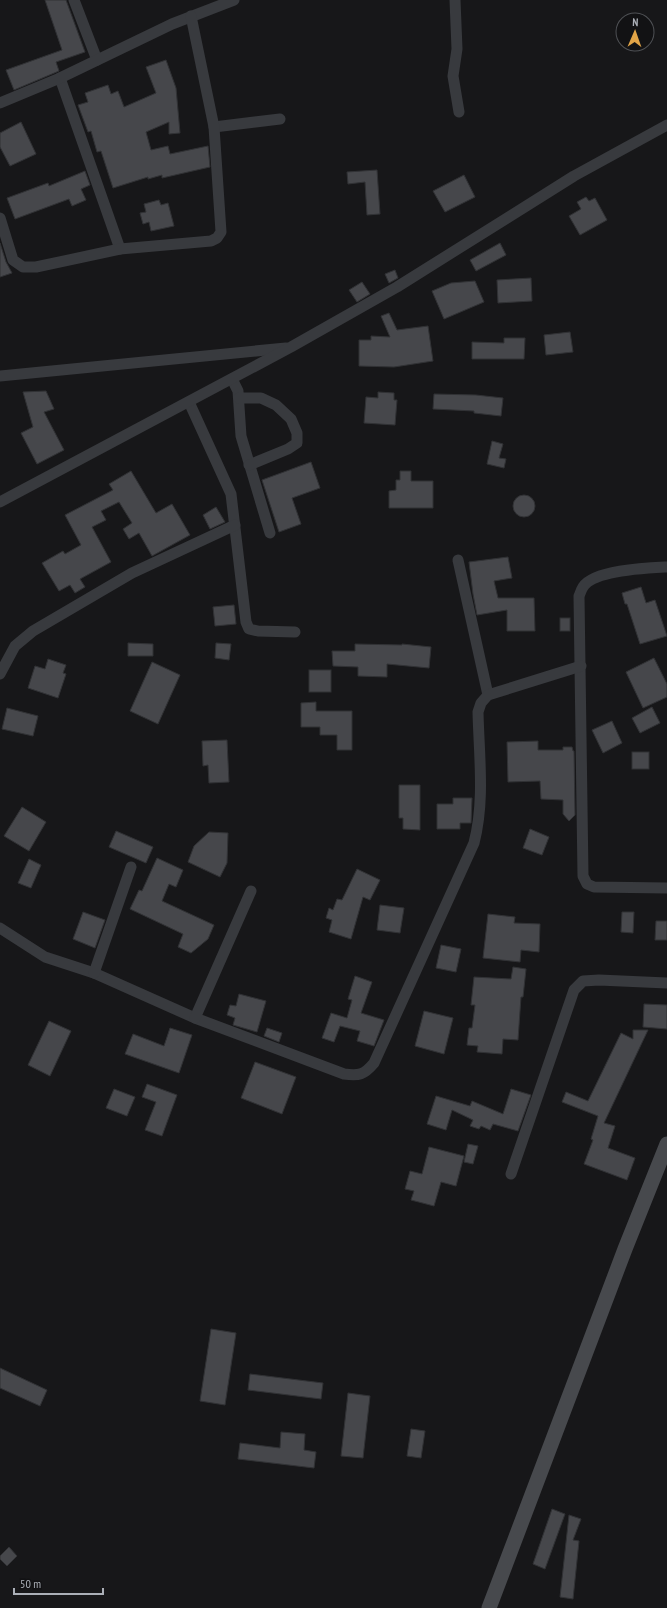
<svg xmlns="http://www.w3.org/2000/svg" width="667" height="1608" font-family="'PT Sans Narrow',sans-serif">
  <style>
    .building { fill: #46474b; stroke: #313235 }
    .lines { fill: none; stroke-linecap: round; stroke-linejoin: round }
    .street { stroke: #383a3e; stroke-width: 11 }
    .secondary { stroke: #47494d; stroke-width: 15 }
  </style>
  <rect width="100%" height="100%" fill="#171719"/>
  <!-- building -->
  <g class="building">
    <path d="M45,0h21l19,52 -29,10 3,9 -45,19 -8,-20 56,-20z"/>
    <path d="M166,60l10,28 4,45 -11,1v-12l-23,10 5,18 17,-4 2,8 38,-8 2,21 -48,11v-3l-14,4v-2l-35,11 -12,-37 -4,1 -6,-21 -3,1 -10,-27 10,-3 -3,-9 23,-8 3,9 7,-3 6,16 32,-14 -10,-26z"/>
    <path d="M21,122l15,32 -26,12 -10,-19v-14z"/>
    <path d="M377,170l3,44 -13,1 -2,-33 -17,2 -1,-12z"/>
    <path d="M85,171l5,14 -9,4 5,11 -14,6 -3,-7 -54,20 -8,-21 41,-15 1,3z"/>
    <path d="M464,175l11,22 -30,15 -12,-21z"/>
    <path d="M586,197l3,4 6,-3 12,22 -27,15 -11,-19 12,-7 -4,-7z"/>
    <path d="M159,200l2,5 7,-2 6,23 -23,5 -2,-9 -6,2 -3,-11 6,-1 -2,-8z"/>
    <path d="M0,243l6,19 6,11 -12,4z"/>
    <path d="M500,243l6,12 -30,16 -6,-11z"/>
    <path d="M395,270l3,8 -9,5 -4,-9z"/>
    <path d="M531,278l1,23 -34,2 -1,-23z"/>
    <path d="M475,281l9,21 -40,17 -12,-28 19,-8z"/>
    <path d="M362,282l8,12 -13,8 -8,-12z"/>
    <path d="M389,313l8,17 31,-4 5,35 -39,6 -35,-1v-26h12v-4l19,1 -9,-21z"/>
    <path d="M570,332l3,20 -27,3 -2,-20z"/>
    <path d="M504,338h21l-1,21h-52v-17l32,1z"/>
    <path d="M46,391l8,18 -10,3 20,38 -27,14 -16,-31 12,-6 -10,-35z"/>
    <path d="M378,392l16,1v7h3l-2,25 -31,-2 2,-26 12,1z"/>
    <path d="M434,394l42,1 27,3 -2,18 -27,-3v-2l-41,-2z"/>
    <path d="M492,441l11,3 -4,14 7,1 -2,9 -17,-4z"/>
    <path d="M311,462l9,26 -28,10 9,26 -22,8 -17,-52z"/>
    <path d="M131,471l25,42 16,-9 18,31 -38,21 -13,-23 -10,6 -6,-10 9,-6 -13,-21 -18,9 5,9 -14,7 19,35 -31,17 5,8 -10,6 -5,-8 -11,6 -17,-28 21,-12 2,3 16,-9 -16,-30 48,-25 -4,-6z"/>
    <path d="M400,471h11v10h22v27h-44v-17l7,-1v-10h4z"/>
    <circle cx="524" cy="506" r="11"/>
    <path d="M216,507l9,15 -15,7 -7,-14z"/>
    <path d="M508,557l4,21 -18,3 4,17h36l1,33h-28v-21l-30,5 -4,-21 -4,-32z"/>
    <path d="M641,587l5,16 9,-3 12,36 -27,8 -13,-40h-2l-3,-11z"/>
    <path d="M234,605l2,19 -21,2 -2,-19z"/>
    <rect x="560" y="618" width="10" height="13"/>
    <path d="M128,643l25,1v12h-25z"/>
    <path d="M216,643l15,1 -2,16 -14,-2z"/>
    <path d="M355,644l47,1v-1l29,3 -2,21 -42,-4v13l-29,-1v-9l-25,-1 -1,-15h23z"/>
    <path d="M654,658l13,26v13l-24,11 -17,-36z"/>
    <path d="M48,659l18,6 -3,8 3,1 -8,24 -30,-10 7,-22 10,3z"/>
    <path d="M152,662l28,13 -22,49 -28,-13z"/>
    <rect x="309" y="670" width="22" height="22"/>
    <path d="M316,702v9h36v39h-15v-15h-17v-8h-19v-24z"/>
    <path d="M652,707l8,16 -20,10 -8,-15z"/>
    <path d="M7,708l31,8 -5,20 -31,-7z"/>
    <path d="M612,721l10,22 -19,10 -11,-23z"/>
    <path d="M227,740l2,42 -20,1 -1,-18 -5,1 -1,-25z"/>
    <path d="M538,741v9h25v-3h9l1,4h1l1,64 -6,6 -6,-7v-14l-22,-1 -1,-18 -32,1 -1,-40z"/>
    <rect x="632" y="752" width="17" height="17"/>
    <path d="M399,785h21v45l-17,-1v-11h-4z"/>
    <path d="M453,798h19l-1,25h-11v6h-23v-25h16z"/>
    <path d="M22,807l24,15 -17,29 -25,-15z"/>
    <path d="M530,829l19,8 -7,18 -19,-7z"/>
    <path d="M116,831l37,16 -7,16 -37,-16z"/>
    <path d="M209,832l19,1 -1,30 -7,14 -32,-15 6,-16z"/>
    <path d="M157,858l26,12 -7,17 -7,-3 -7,17 52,24 -6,14 -17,14 -13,-6 5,-13 -53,-25 9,-19 3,1z"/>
    <path d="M29,859l12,6 -10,23 -13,-5z"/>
    <path d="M357,869l23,11 -10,20 -7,-3 -12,42 -22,-7 3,-12 -6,-2 3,-10 4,2 4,-11 5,1z"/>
    <path d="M380,905l24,3 -4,25 -23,-3z"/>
    <path d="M83,912l22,8 -10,28 -22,-9z"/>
    <path d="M622,912h12l-1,21 -12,-1z"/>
    <path d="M488,914l27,3 -1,6 26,1 -1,28 -18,-2 -1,12 -37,-4z"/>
    <path d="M656,921h11v19h-12z"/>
    <path d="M441,945l20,4 -5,23 -20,-4z"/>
    <path d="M513,967l13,2 -3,28h-2l-3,43 -15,-1 -1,15 -25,-2 1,-6 -11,-1 2,-17h3l3,-23h-4l3,-28 37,2z"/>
    <path d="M355,976l17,6 -11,31 23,7 -10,26 -17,-5 3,-10 -20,-5 -6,16 -12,-4 9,-25 16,5 5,-18 -4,-1z"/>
    <path d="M239,994l27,7 -9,31 -24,-7 2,-7 -8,-3 3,-10 6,1z"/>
    <path d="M644,1004l23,1v24l-24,-2z"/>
    <path d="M424,1011l29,7 -9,36 -29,-8z"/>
    <path d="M49,1021l22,10 -21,45 -22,-11z"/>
    <path d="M170,1028l22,7 -13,38 -54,-19 8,-20 31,12z"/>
    <path d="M267,1028l15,5 -3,9 -15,-6z"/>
    <path d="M633,1030h15l-44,93 11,3 -7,22 27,10 -8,22 -43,-16 9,-24 -2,-1 7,-23 -36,-14 4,-10 22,9 33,-68 12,6z"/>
    <path d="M255,1062l41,15 -14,37 -41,-16z"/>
    <path d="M147,1084l30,11 -15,41 -17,-6 11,-28 -14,-5z"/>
    <path d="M114,1089l21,8 -8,19 -21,-8z"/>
    <path d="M511,1089l20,6 -13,36 -25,-7 -3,6 -9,-4 -2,3 -9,-3 3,-6 -21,-10 -6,20 -19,-6 9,-28 34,10 2,-5 31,13z"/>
    <path d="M468,1144l10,2 -5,18 -9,-2z"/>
    <path d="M429,1147l35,9 -8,30 -15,-4 -7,24 -23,-6 3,-9 -9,-2 5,-18 12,3z"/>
    <path d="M211,1329l25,4 -11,72 -25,-4z"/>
    <path d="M0,1368l47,22 -7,16 -40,-18z"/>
    <path d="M250,1374l73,9 -2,16 -73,-9z"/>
    <path d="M348,1393l22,3 -7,62 -22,-2z"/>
    <path d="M411,1429l14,2 -4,27 -14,-2z"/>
    <path d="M281,1432l24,2 -1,16 12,2 -2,16 -76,-9 2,-16 40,5z"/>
    <path d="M552,1509l13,5 -20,55 -12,-5z"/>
    <path d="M569,1515l12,4 -8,21 6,1 -6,58 -13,-2z"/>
    <path d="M9,1547l8,9 -10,10 -7,-7v-3z"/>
  </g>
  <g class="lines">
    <!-- street -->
    <g class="street">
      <path d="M74,0l23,60"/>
      <path d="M455,0l2,49 -4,27 6,36"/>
      <path d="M60,78l60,171"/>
      <path d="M0,103l60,-25 112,-54 62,-24"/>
      <path d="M214,127l66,-8"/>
      <path d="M0,218l13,42 10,7h13l84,-18 91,-8 6,-3 4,-6 -7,-105 -23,-111"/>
      <path d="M0,376l286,-28"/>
      <path d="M232,379l6,12 3,45 29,97"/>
      <path d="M239,398h22l15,7 15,14 6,14v10l-9,6 -39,16"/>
      <path d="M189,402l42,92 15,128 3,7 9,2 37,1"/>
      <path d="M0,502l291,-155 106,-60 177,-111 93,-51"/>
      <path d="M458,560l30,135"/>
      <path d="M667,567c-20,1 -73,3 -84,20 -2,3 -3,7 -4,9l4,280 4,8 7,3 73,1"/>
      <path d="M0,674l15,-28 18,-15 99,-58 103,-48"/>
      <path d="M0,928l45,29 49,16 101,45 149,56c15,2 20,1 30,-11l100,-220c11,-42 5,-87 4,-131l3,-9 7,-8 93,-29"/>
      <path d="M94,973l37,-106"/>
      <path d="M195,1018l56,-127"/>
      <path d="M511,1174l63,-184 9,-9 16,-1 68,3"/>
    </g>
    <!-- secondary -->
    <path class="secondary" d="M489,1608l136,-359 42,-105"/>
  </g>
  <!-- north arrow -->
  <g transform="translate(635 32) rotate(2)"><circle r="19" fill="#121214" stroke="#4f5155"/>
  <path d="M0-3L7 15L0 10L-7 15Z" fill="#e1a447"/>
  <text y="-6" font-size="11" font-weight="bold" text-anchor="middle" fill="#abafb7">N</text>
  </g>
  <!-- scale -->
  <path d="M14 1588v6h89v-6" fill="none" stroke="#abafb7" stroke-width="2"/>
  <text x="20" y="1588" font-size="12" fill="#abafb7" stroke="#121214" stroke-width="3" paint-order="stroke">50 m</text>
</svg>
